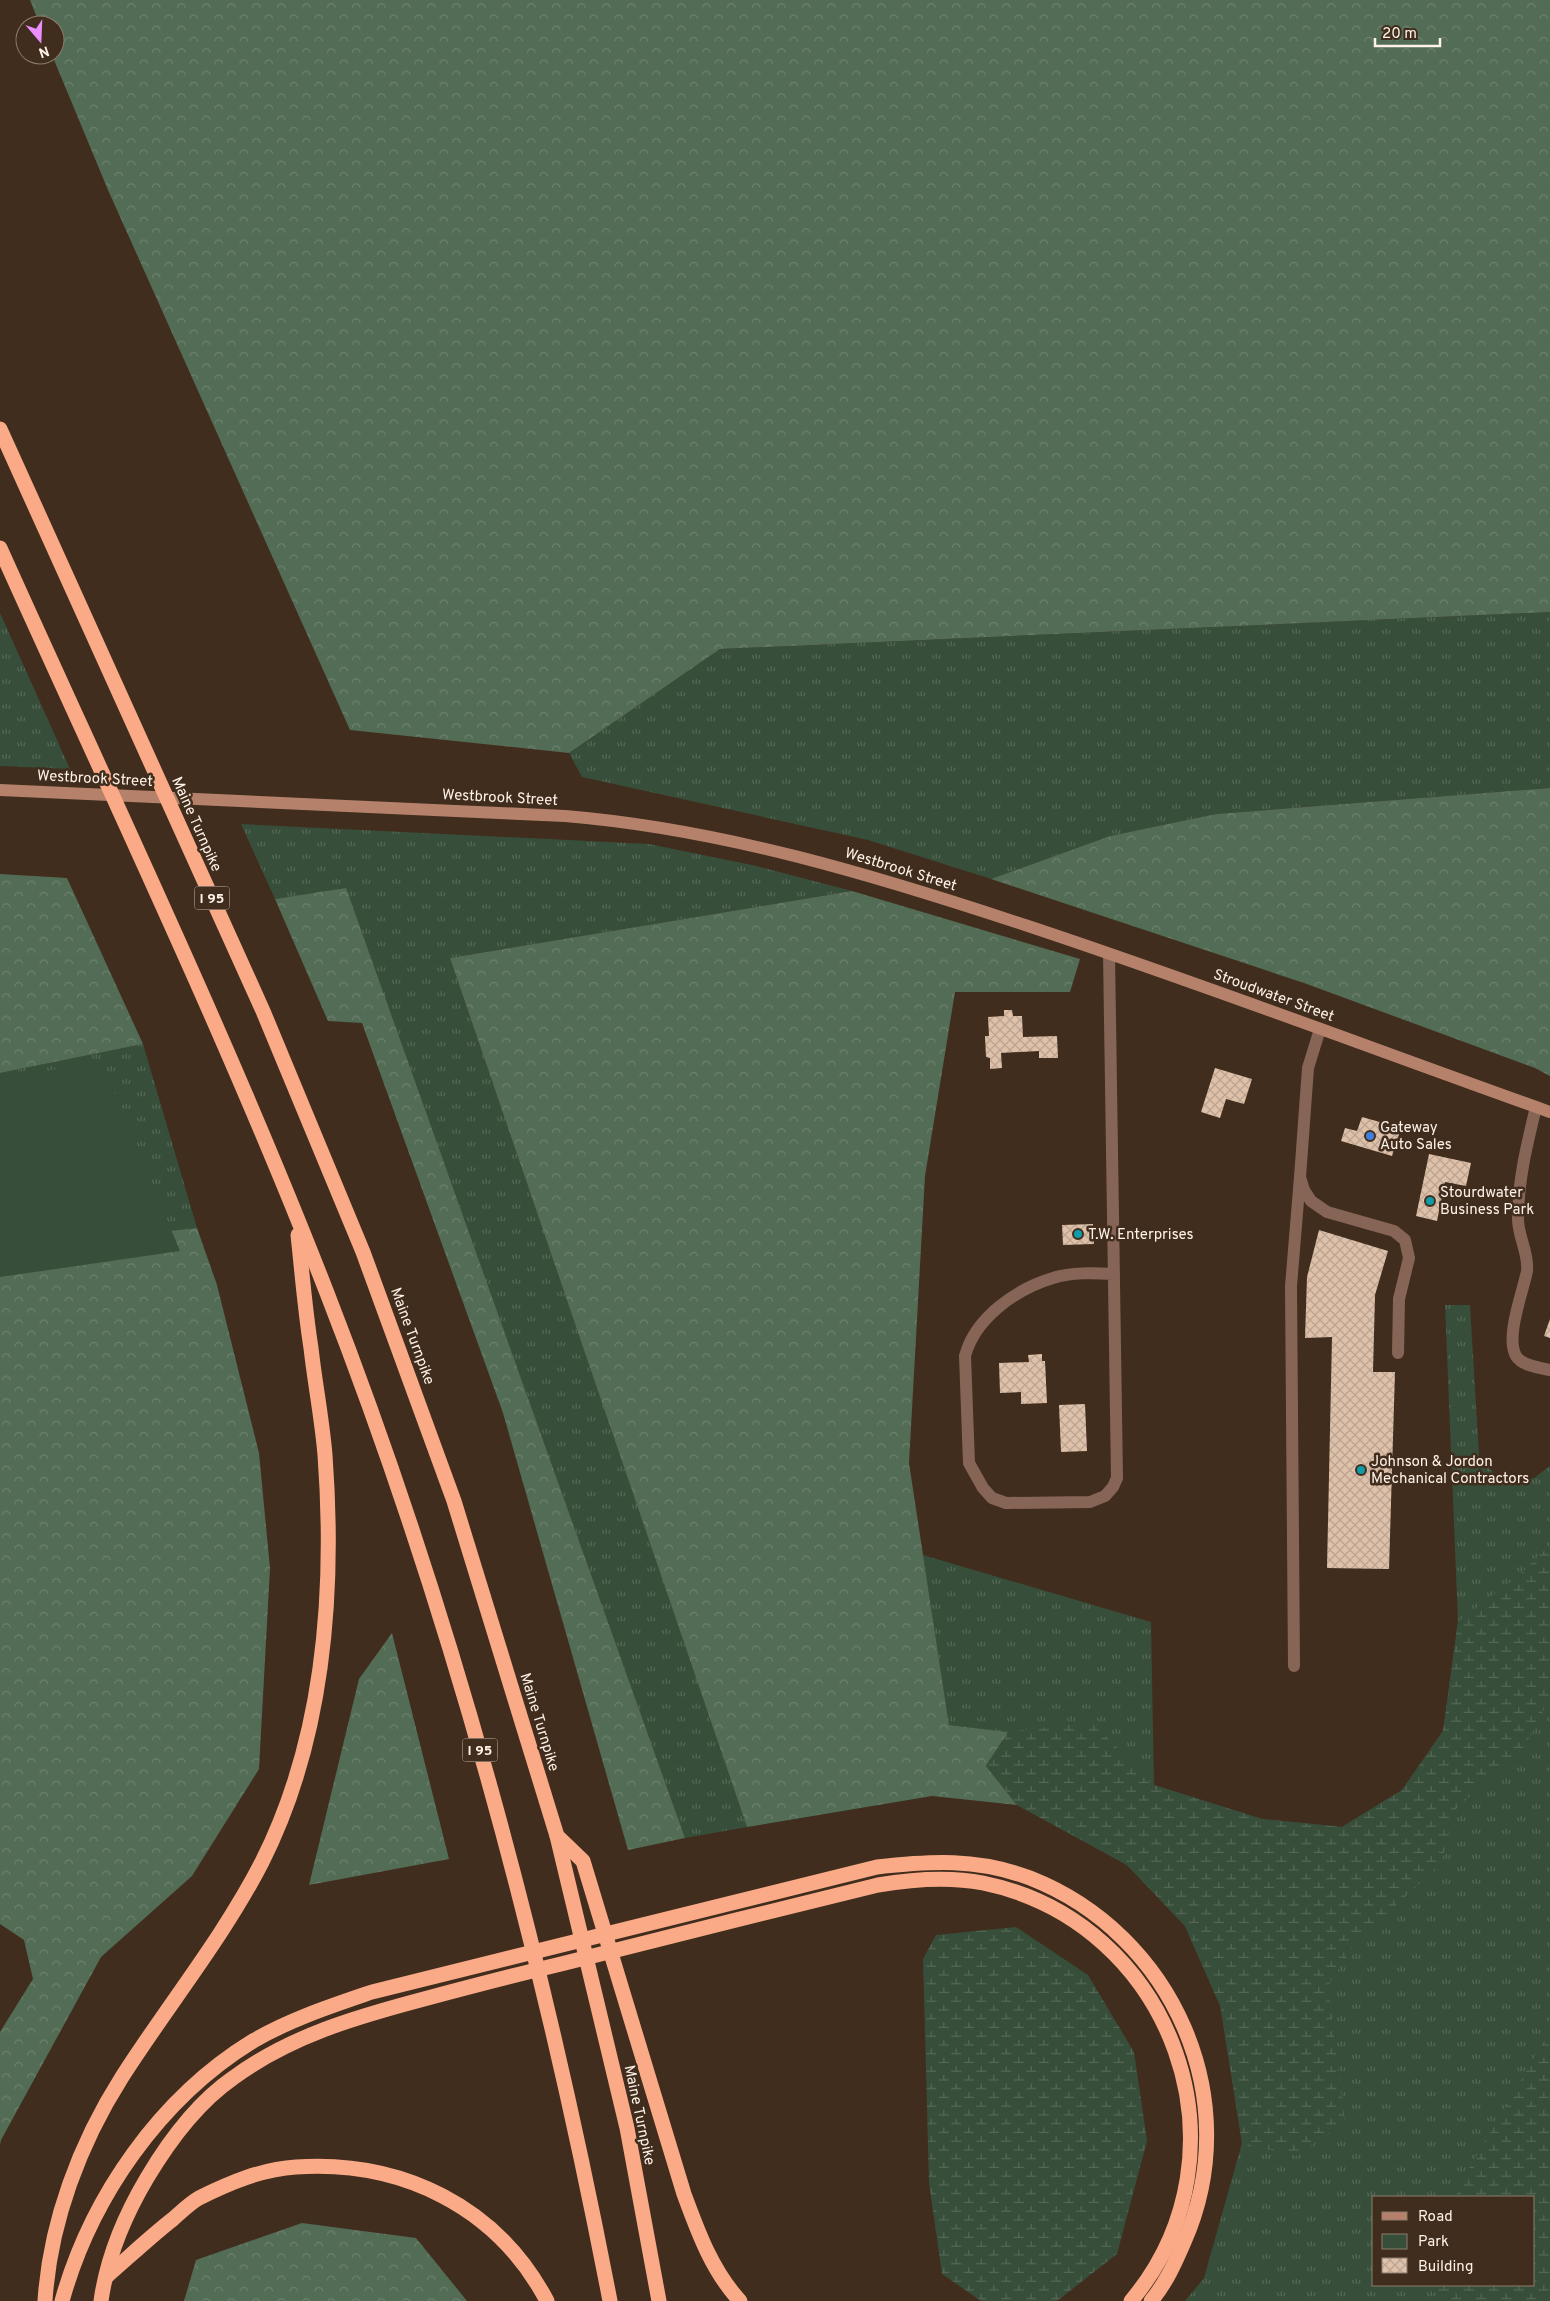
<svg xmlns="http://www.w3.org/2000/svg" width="1550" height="2301" font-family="Overpass,sans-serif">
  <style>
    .grass { fill: url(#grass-tufts); fill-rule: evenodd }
    .forest { fill: url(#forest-crowns) }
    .wetland { fill: url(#wetland-marsh) }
    .park { fill: #374e3a }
    .building { fill: url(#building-cross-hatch) }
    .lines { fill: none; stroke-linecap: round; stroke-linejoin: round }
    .lane { stroke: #866557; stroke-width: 12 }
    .secondary { stroke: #b5816b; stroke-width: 12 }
    .highway { stroke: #faaa87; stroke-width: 15 }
    .shop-dot { fill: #3f7fe0; stroke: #402d1d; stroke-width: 2 }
    .culture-dot { fill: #0f9aa8; stroke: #402d1d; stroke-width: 2 }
    .labels { text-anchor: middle; stroke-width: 5; stroke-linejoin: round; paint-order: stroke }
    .shield { fill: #402d1d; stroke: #c6b7ab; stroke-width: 1 }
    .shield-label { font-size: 14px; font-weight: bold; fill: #fff2e8 }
    .street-label { font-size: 15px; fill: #fff2e8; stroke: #402d1d }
    .poi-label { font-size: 15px; fill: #fff2e8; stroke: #402d1d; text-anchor: start }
  </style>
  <defs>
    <pattern id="grass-tufts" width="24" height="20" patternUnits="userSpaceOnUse" patternTransform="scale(1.25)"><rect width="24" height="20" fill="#374e3a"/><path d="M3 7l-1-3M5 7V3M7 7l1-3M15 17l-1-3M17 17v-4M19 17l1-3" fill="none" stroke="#556856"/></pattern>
    <pattern id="forest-crowns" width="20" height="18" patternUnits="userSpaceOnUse" patternTransform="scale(1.25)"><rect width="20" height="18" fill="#536c56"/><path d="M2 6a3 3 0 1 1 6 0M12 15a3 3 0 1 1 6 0" fill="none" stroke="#6d816e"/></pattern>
    <pattern id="wetland-marsh" width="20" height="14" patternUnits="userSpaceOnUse" patternTransform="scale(1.25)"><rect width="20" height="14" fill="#374e3a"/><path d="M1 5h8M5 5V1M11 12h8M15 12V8" fill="none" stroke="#556856"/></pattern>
    <pattern id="building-cross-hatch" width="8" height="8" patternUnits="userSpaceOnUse" patternTransform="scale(1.25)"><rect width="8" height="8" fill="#dfc1aa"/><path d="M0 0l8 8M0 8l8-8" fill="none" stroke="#baa391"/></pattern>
  </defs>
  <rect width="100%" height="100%" fill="#402d1d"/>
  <!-- grass -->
  <g class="grass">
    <path d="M1550,612v176l-334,26 -106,22 -119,43 -123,-39 -286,-63 -13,-24 151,-104z"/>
    <path d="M0,613l70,156 -70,-3z"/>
    <path d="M241,824l408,20 103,21 100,26 -402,67 297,869 -62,11 -339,-949 -71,10z"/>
    <path d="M143,1044l54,184 -197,21v-176z"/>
    <path d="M1445,1305h25l9,150 16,20 21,6 18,-3 16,-12v835h-365l19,-23 38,-135 -22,-138 -35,-79 -58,-61 -110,-60 -31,-39 21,-34 -58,-7 -26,-170 228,67 3,163 108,34 80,8 60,-37 41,-59 15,-109zM1374,2197h160v88h-160z"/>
  </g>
  <!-- forest -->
  <g class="forest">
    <path d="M30,0h1520v612l-830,37 -151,104 -219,-23 -242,-540 -56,-135h3v-30h-15z"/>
    <path d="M1550,788v288l-15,-8 -231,-85 -313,-104 119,-43 106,-22z"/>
    <path d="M0,874l67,4 76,166 -143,29z"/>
    <path d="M346,888l339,950 -57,12 -125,-437 -141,-390 -34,-2 -53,-122z"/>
    <path d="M852,891l228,68 -10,33h-115l-30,184 -16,287 40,262 59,7 -22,34 31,39 -85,-9 -185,31 -297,-869z"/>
    <path d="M197,1228l20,57 42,168 11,115 -11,201 -67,107 -91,81 -100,183 -1,5v-113l33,-53 -9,-39 -24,-16v-675z"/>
    <path d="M392,1633l57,226 -140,26 50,-206z"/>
    <path d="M302,2223l114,15 51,63h-283l12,-41z"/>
  </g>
  <!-- wetland -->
  <g class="wetland">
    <path d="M1550,1545v153l-25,48 -69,63 -15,54 -85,80 -28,42 17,137 -49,34 -54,-13 -21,-135 -36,-82 -58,-61 -110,-60 -31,-39 22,-34 83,-11 63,64 108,34 80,8 60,-37 41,-59 15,-109 61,-47z"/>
    <path d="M1016,1927l72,48 46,77 13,89 -30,113 -60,47h-76l-39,-27 -13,-91 -6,-224 13,-24z"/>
    <path d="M1550,2031v270h-109l-8,-16h101v-88h-78l3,-12z"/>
  </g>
  <!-- park -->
  <path class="park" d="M102,1063l78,188 -180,26v-200z"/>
  <!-- building -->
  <g class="building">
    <path d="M1004,1010h8l1,6h9l1,21 34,-1 1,22h-19v-7l-38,2 1,15 -12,1v-11l-4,-1 -1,-21h4l-1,-19 16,-1z"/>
    <path d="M1215,1068l37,11 -8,25 -18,-5 -6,19 -19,-6z"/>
    <path d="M1362,1117l39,11 -9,28 -51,-15 4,-13 12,3z"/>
    <path d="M1429,1154l42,9 -5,23 -21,-4 -8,39 -21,-5z"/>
    <path d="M1093,1224l1,20 -31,1 -1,-20z"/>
    <path d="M1319,1230l69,21 -13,44 -2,77h22l-6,197 -62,-1 5,-231 -27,1 2,-61z"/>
    <path d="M1550,1319v19l-6,-2z"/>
    <path d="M1042,1354v7h3l2,42 -26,1v-12l-21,1 -1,-30 30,-1 -1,-7z"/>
    <path d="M1085,1404l2,47 -26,1 -2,-47z"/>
  </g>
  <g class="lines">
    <!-- lane -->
    <g class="lane">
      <path d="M1109,954l8,524 -4,9 -8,9 -15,6 -84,1 -14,-5 -9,-10 -14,-25 -4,-107c10,-38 51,-67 88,-78 18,-6 41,-5 61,-4"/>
      <path d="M1320,1029l-12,39 -8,109 4,13 7,11 16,11 67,19 11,9 4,18 -10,41 -1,54"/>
      <path d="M1536,1107c-9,37 -18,73 -18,112 0,18 11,34 9,52 -4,21 -22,66 -11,85 6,10 24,12 34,14"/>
      <path d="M1294,1666l-3,-380 9,-109"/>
    </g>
    <!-- secondary -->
    <path class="secondary" d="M0,790l565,26c158,13 312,60 463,110 175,58 348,124 522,186"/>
    <!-- highway -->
    <g class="highway">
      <path d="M0,429l263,582 100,241 91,249 103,335 70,292 32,173"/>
      <path d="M0,548c111,247 229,493 327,745 127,326 217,665 283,1008"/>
      <path d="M557,1836l26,25 101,333c14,38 28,77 56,107"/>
      <path d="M107,2276c22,-19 43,-39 66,-57 8,-7 17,-16 26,-21 30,-15 63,-29 97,-31 105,-7 201,39 251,134"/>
      <path d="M45,2301c5,-79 35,-158 77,-224 46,-72 101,-139 140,-215 62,-123 73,-271 63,-407 -3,-36 -10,-71 -14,-107 -6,-38 -9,-76 -13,-113"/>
      <path d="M62,2301c29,-104 98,-203 191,-260 38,-22 78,-35 119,-49l505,-125c54,-6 100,-9 153,11 143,56 217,222 154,364 -9,21 -18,41 -33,59"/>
      <path d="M101,2301c6,-43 24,-86 46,-123 22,-37 50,-75 86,-100 57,-42 123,-61 191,-79 45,-12 91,-24 137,-35 106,-27 211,-53 317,-79 35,-6 70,-9 105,-2 190,39 273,269 148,418"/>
    </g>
  </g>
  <!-- markers -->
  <circle class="shop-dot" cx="1370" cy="1136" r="5"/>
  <g class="culture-dot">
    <circle cx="1430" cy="1201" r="5"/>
    <circle cx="1078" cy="1234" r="5"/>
    <circle cx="1361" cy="1470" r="5"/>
  </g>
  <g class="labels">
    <!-- shield labels -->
    <g class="shield">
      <rect x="194.5" y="886.5" width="35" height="23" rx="4"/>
      <rect x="462.5" y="1738.5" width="35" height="23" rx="4"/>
    </g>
    <g class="shield-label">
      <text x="212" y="903">I 95</text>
      <text x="480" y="1755">I 95</text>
    </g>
    <!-- street labels -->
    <g class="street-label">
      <text transform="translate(95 778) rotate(3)" y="5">Westbrook Street</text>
      <text transform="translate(500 797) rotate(3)" y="5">Westbrook Street</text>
      <text transform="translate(197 824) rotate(66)" y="5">Maine Turnpike</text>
      <text transform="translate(901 869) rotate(17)" y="5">Westbrook Street</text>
      <text transform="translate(1274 995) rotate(20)" y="5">Stroudwater Street</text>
      <text transform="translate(413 1336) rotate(70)" y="5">Maine Turnpike</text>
      <text transform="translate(540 1722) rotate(73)" y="5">Maine Turnpike</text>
      <text transform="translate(640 2115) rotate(78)" y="5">Maine Turnpike</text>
    </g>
    <!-- poi labels -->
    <g class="poi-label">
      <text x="1380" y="1132">Gateway<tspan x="1380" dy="17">Auto Sales</tspan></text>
      <text x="1440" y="1197">Stourdwater<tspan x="1440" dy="17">Business Park</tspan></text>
      <text x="1088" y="1239">T.W. Enterprises</text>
      <text x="1371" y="1466">Johnson &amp; Jordon<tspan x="1371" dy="17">Mechanical Contractors</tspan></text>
    </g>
  </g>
  <!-- legend -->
  <rect x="1372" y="2196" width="162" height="90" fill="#402d1d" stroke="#8c7c6e"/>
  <rect x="1382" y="2212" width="25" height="8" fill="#b5816b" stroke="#8c7c6e"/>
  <text x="1418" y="2221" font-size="15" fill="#fff2e8">Road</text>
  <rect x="1382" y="2234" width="25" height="15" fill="#374e3a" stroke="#8c7c6e"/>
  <text x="1418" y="2246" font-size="15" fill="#fff2e8">Park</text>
  <rect x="1382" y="2258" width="25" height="15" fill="url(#building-cross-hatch)" stroke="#8c7c6e"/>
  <text x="1418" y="2271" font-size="15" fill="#fff2e8">Building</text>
  <!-- north arrow -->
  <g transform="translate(40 40) rotate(161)"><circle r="24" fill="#402d1d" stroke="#8c7c6e"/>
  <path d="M0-4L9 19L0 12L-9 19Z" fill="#ea8dfd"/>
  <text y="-8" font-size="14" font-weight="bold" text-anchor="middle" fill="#fff2e8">N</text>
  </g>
  <!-- scale -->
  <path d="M1375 38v8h65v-8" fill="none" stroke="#fff2e8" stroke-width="2.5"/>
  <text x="1382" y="38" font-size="15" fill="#fff2e8" stroke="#402d1d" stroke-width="4" paint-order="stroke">20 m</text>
</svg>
